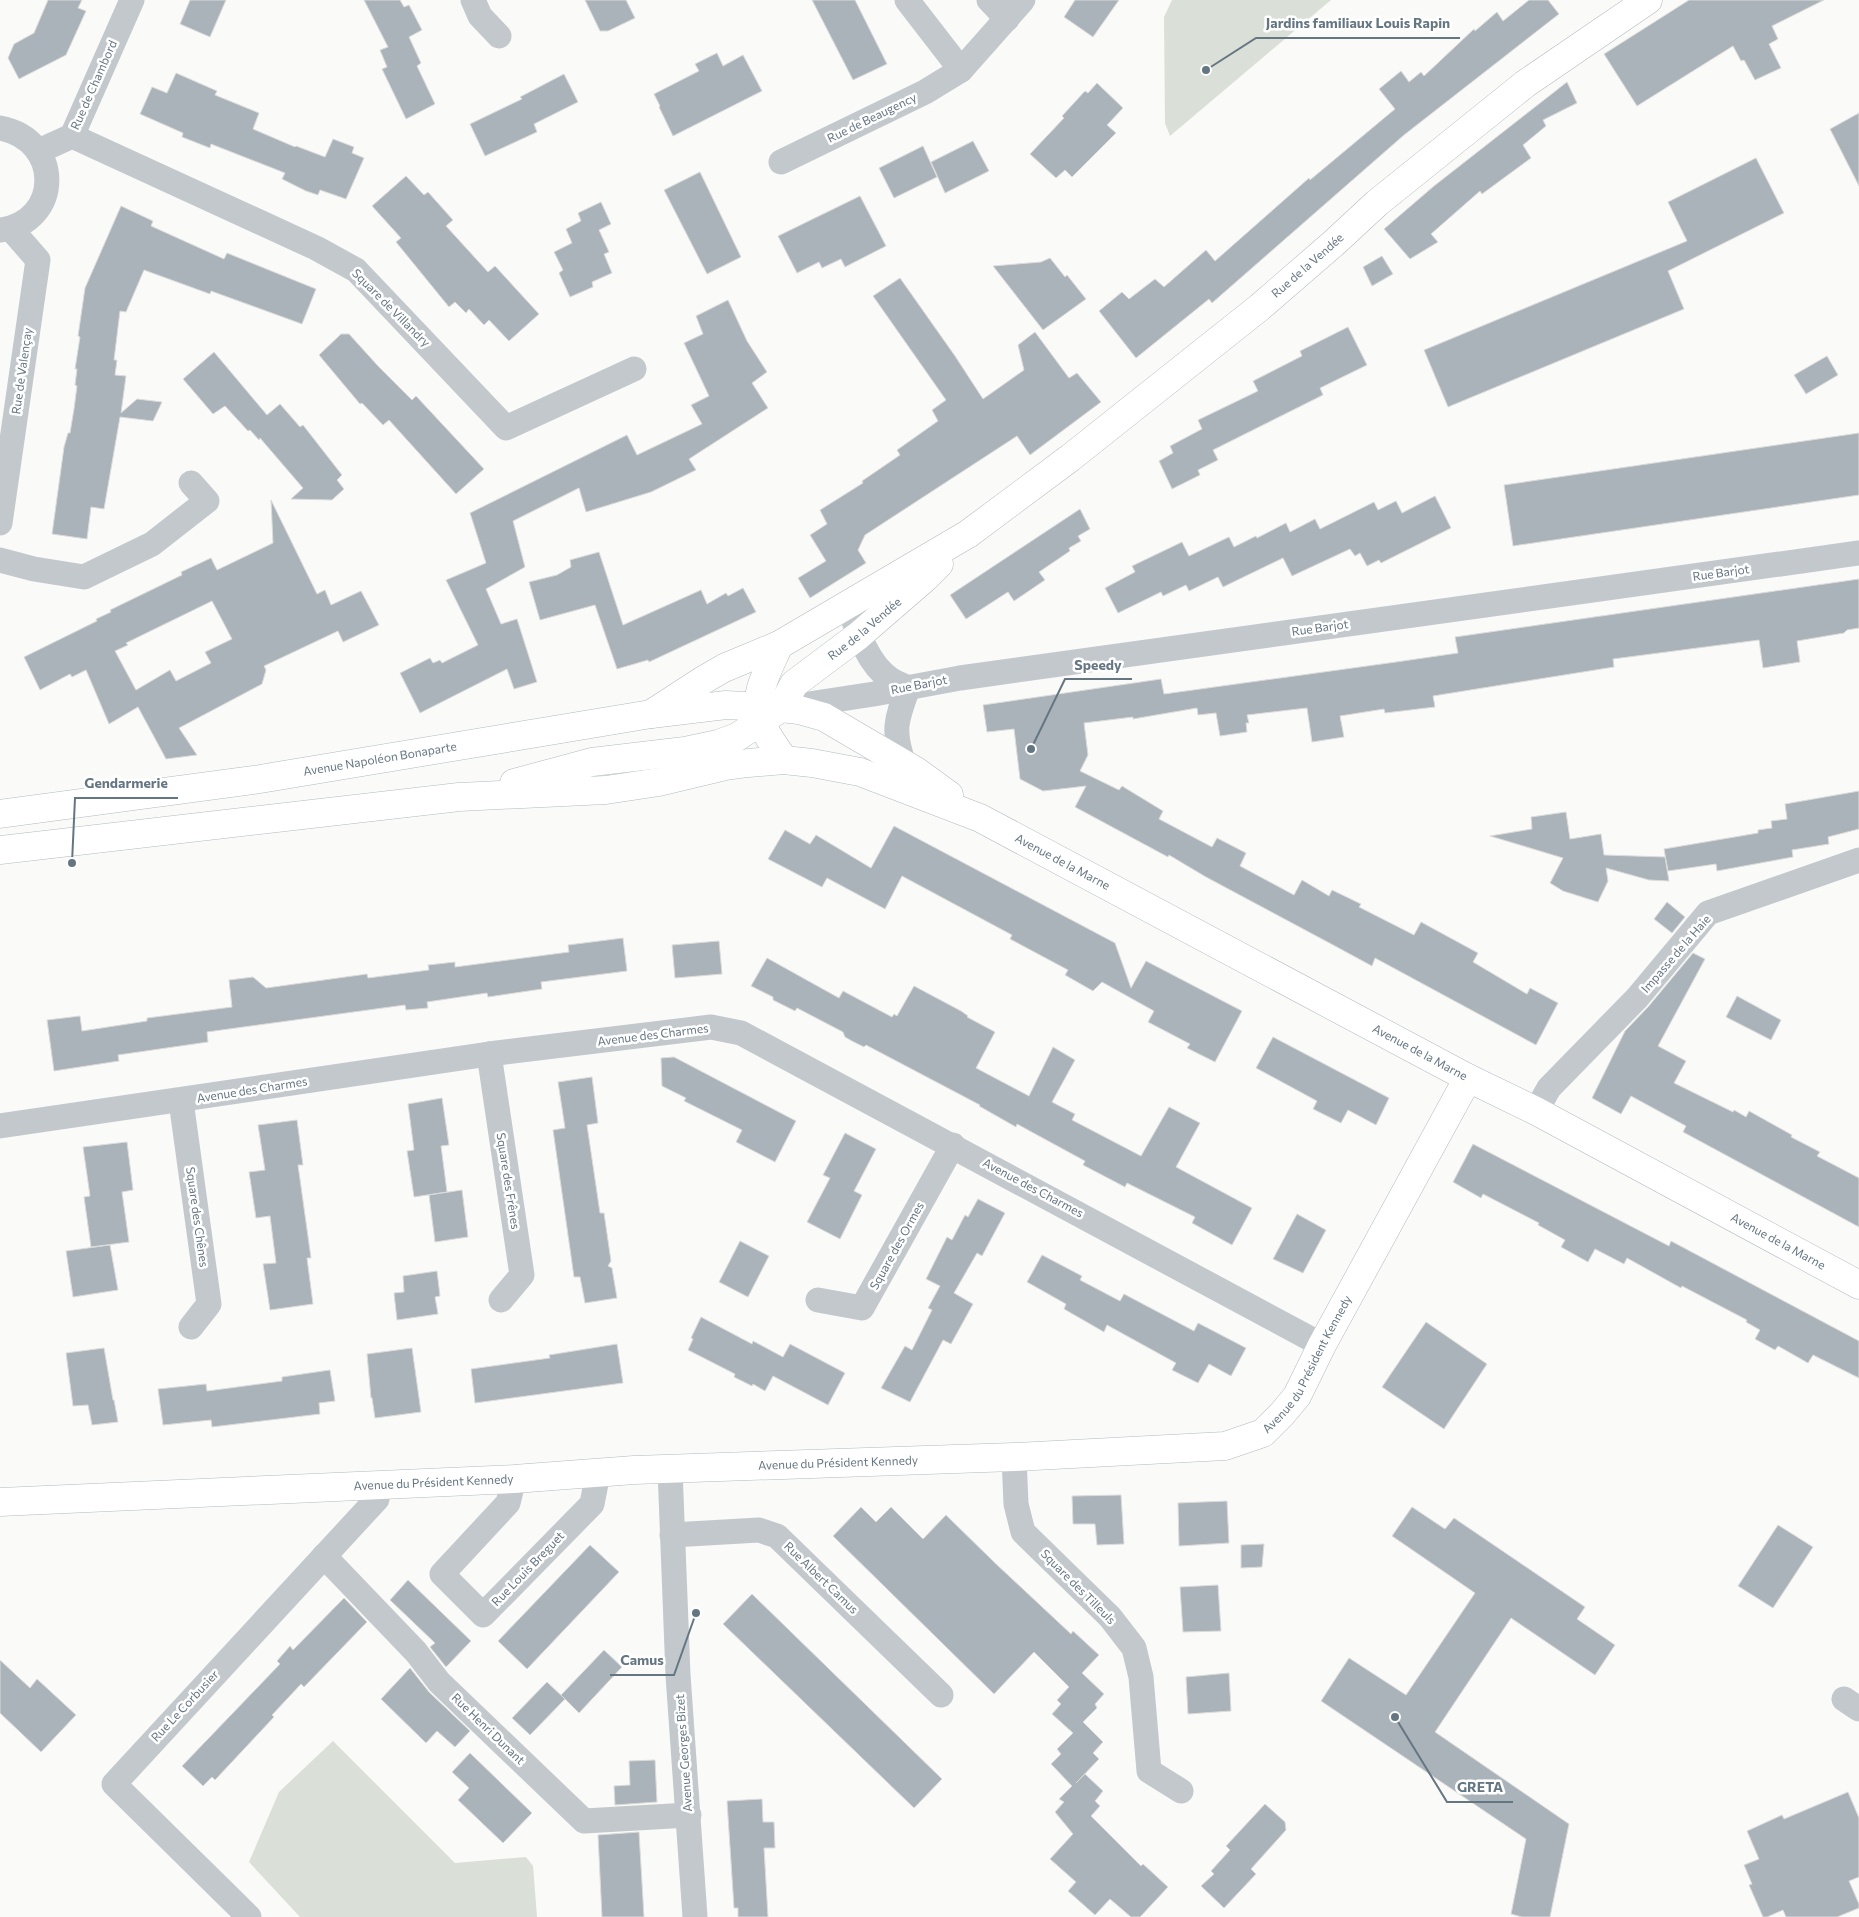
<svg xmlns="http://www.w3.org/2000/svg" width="1859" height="1917" font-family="Commissioner,sans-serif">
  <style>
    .green { fill: #dadfd7 }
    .building { fill: #aab3b9; stroke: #dcdcda; fill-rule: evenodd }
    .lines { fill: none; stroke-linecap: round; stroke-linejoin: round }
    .secondary-casing { stroke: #b3babf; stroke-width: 29 }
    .street { stroke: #c3c8cc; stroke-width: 25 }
    .secondary { stroke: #fff; stroke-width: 28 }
    .labels { text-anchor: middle; stroke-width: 5; stroke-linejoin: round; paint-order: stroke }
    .street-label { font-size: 12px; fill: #657683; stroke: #fff }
    .leader { fill: none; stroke: #657683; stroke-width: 2 }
    .callout-dot { fill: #657683; stroke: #fff; stroke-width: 2 }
    .callout-label { font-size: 14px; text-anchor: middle; font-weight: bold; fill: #657683; stroke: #fff; stroke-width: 5; stroke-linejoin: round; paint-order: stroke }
  </style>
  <rect width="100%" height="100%" fill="#fafaf8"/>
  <!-- green -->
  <g class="green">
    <path d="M1172,0h159l-161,136 -5,-13 -1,-106z"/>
    <path d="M333,1741l122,122 71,-6 7,9 4,51h-237l-51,-55 30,-70z"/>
  </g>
  <!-- building -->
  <g class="building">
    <path d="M48,0h34l-4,8 8,3 -20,44 -47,24 -11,-21 6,-14 20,-11z"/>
    <path d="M190,0h36l-16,37 -30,-13z"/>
    <path d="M364,0h36l4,7 5,-2 13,25 -13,7 12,26 -4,3 18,38 -29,15 -24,-50 5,-2 -7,-17 8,-3z"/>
    <path d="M585,0h41l9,18 -27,13h-8z"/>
    <path d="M812,0h43l32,64 -34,16z"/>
    <path d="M1075,0h44l-26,37 -29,-20z"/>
    <path d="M1529,0h19l11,14 -155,121 -192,168 -3,-4 -73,59 -37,-47 23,-19 7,7 26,-20 9,8 42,-37 9,11 94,-83 1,2 85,-71 -16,-20 22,-18 8,11 12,-10 3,4 50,-47 1,2 22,-19 6,9z"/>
    <path d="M1689,0h135l-52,26 6,13 -9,5 12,24 -26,12 -11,-20 -3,1 -8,-15 -96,60 -33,-52z"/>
    <path d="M717,53l6,13 20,-11 19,36 -89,45 -14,-29 1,-1 -6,-12 45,-23 -4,-7z"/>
    <path d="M176,73l41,18 -2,4 44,18 -6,16 42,18 1,-1 29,11 8,-18 21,8 -2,6 12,5 -18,41 -26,-9 -2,5 -12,-4 -24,-12 3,-6 -74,-29 -1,4 -28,-11 1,-4 -43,-19 12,-27 15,6z"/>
    <path d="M564,74l14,28 -44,22 3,8 -52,24 -15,-32 52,-25 -2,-2z"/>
    <path d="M1567,82l10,21 -34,17 3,6 -23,19 8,13 -49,36 -2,-3 -49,43 7,8 -28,17 -26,-30 50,-43z"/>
    <path d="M1097,83l26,25 -16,17 9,8 -44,44 -7,-7 -9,8 -26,-24 34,-36 -2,-2 23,-25 3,2z"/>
    <path d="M1859,113v73l-29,-57z"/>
    <path d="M973,141l16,30 -44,22 -14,-31z"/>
    <path d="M923,146l14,31 -43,21 -15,-30z"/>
    <path d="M1756,158l28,55 -116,58 16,38 -236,98 -24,-57 263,-109 -19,-39z"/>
    <path d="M700,172l41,85 -34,17 -43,-84z"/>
    <path d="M406,176l18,19 4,-3 25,28 -7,6 42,46 7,-6 44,48 -30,27 -20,-21 -5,5 -15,-16 -3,4 -11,-11 -6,5 -53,-65 5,-4 -29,-32z"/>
    <path d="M860,196l26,50 -41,21 -4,-8 -19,9 -3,-6 -22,11 -19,-37z"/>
    <path d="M601,202l10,22 -12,6 10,22 -5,2 8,19 -20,9 1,5 -23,10 -11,-24 4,-3 -9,-18 18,-9 -6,-14 15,-8 -3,-8z"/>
    <path d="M121,206l32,15 -2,5 73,33 3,-6 89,36 -14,35 -91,-33 -1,3 -66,-24 -18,42 -6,-1 -6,49h3l-2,15 11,1 -5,37 16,-14 25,3 -9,19 -33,-4 -16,92 -13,-2 -4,32 -35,-5 12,-87 4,-14h2l4,-24 3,-23 -2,-1 2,-16h-2l5,-32 -2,-1 7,-48z"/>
    <path d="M1382,256l11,18 -21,12 -9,-19z"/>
    <path d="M1050,258l15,19 2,-2 19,24 -43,31 -50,-64 48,-4z"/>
    <path d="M900,278l55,78 28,43 41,-29 -6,-25 17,-13 34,46 8,-5 24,29 -71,53 -13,-19 -152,99 -7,15 8,13 -56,35 -12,-20 28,-17 -16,-26 17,-11 -7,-14 43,-27 -1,-2 38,-26 -3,-5 41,-29 -6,-11 14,-10 -73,-104z"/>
    <path d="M728,300l19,41 20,31 -15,11 16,25 -79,51 7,11 -45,22 -65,20 -7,-24 -66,33 12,46 -39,22 15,35 16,-5 20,63 -23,7 -7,-20 -87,44 -20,-40 30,-15 3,5 7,-3 2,3 36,-18 -32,-65 40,-17 -16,-50 157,-78 10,20 65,-31 -11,-19 18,-9 -25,-53 19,-9 -7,-18z"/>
    <path d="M1348,327l19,38 -47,23 3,7 -110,55 5,10 -20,10 2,5 -28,14 -13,-28 14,-8 -3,-7 32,-17 -4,-9 60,-29 -5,-10 49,-25 -2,-5z"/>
    <path d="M341,334h8l29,32 34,34 4,-4 68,73 -28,25 -67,-74 -6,5 -21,-22 -2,1 -41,-49z"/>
    <path d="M214,352l53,63 13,-11 20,23 3,-2 39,50 -5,5 7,9 -12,11 -41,-1 12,-11 -43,-50 -1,2 -9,-10 -2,1 -23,-25 -12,8 -30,-35z"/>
    <path d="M1827,356l11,19 -32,19 -12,-19z"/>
    <path d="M1859,433v62l-346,51 -9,-61z"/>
    <path d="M1435,496l16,32 -70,35 -2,-3 -12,6 -7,-13 -5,3 -5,-7 -58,27 -9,-18 -60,29 -5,-10 -29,14 -3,-6 -23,11 -2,-4 -43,21 -13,-25 30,-16 -3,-6 50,-24 7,14 40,-19 5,10 22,-11 1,2 29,-15 4,9 25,-13 5,10 54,-27 4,8 18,-9 6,12z"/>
    <path d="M271,500l46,94 8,-4 6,15 30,-14 18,34 -36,17 -5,-11 -74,35 2,4 -4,14 -83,44 18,27 -31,4 -28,-52 -29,17 -23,-54 -14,7 -2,-3 -30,16 -16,-33 73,-36 -1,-2 15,-7 -1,-2 72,-35 -1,-3 30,-14 6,12 56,-27zM212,601l20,38 -27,13 6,11 -35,18 -6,-11 -34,20 -21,-39 13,-6 -2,-2z"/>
    <path d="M1080,509l10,20 -12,7 3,5 -12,7 1,3 -31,21 6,8 -31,21 -6,-9 -42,27 -16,-24z"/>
    <path d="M599,552l24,73 78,-35 6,14 19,-11 2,3 15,-8 13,24 -107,50 -1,-2 -31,9 -22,-64 -55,15 -11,-38 28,-7 14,-8 -1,-7z"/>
    <path d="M1859,579v49l-12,2 -3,3 -47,8 3,21 -37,6 -4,-28 -146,19 1,8 -181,29 2,11 -50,6 -1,-4 -44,7 4,21 -32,5 -5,-34 -60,7 2,8h-3l1,9 -27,4 -4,-23 -18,2 -1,-7 -64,11v-2l-49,6 4,32 -8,16 39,19 3,-4 41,25 -4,8 53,28 5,-9 29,15 -6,13 54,29 8,-15 27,16 3,-6 29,14 -2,3 55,28 7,-13 57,31 -5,9 54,32 3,-6 28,15 -22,42 -161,-87 -3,8 -37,-20 -129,-69 -37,-22 -1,2 -93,-50 11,-21 -43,5 -23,-12 -6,-50 -27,3 -4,-27 178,-26 3,15 232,-32 62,-9 -3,-16z"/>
    <path d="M1859,791v38l-31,8 1,7 -37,6 1,7 -76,14 -1,-7 -48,7 -4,-22 94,-16v-3l14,-2 -1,-7 16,-2 -2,-15z"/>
    <path d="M1566,812l4,27 31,-5 3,21 61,2 4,24 -20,-1 -43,-12 2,13 -10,21 -35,-11 -13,-8 13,-25 -73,-22 42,-7 -1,-12z"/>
    <path d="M894,826l221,117 16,45 15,-27 96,50 -27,51 -28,-14 3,-4 -42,-22 6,-11 -52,-29 -9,9 -28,-16 3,-5 -58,-31 2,-4 -110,-59 -17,33 -58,-31 -5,9 -54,-28 17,-29 25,14 6,-9 55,33z"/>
    <path d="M1667,902l18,15 -13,16 -18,-14z"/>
    <path d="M623,938l4,33 -86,11 1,7 -54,8 -1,-4 -60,9 1,6 -22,2 -1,-5 -198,27 1,10 -90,13 1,6 -65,10 -7,-51 33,-4 2,15 65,-10v-3l85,-11 -3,-27 24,-3 13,11 101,-14 1,4 61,-8 -1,-5 27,-3v5l114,-15 -1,-7z"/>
    <path d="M719,941l3,33 -47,4 -3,-33z"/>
    <path d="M1693,953l12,6 -47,87 28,15 -12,22 59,29 1,-2 12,7 3,-6 43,24 -1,2 29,15 -3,4 42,22v49l-176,-95 3,-6 -55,-30 -10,18 -29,-16 33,-67 23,-24z"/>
    <path d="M767,958l72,40 4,-7 49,26 2,-3 3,2 17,-30 47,25 7,5 -1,1 28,15 -19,36 53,28 24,-49 22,13 -23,42 23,12 -3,6 69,36 28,-49 31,16 -24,44 76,41 -20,37 -40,-22 3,-6 -68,-34 -2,4 -42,-22 2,-4 -68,-37 -1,3 -37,-21 1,-1 -114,-60 -2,2 -12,-6 -7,-4 -2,-5 -46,-24 -2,3 -22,-11v-3l-22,-11z"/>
    <path d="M1737,996l44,24 -10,20 -45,-23z"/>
    <path d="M1273,1037l116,61 -13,27 -28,-15 -7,13 -28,-14 4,-8 -61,-33z"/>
    <path d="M674,1057l122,64 -21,41 -39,-20 6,-12 -58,-29 2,-3 -24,-12 -1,-28z"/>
    <path d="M592,1077l6,46 -11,2 13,88h4l7,48 -3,5 4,2 5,30 -32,5 -5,-26h-6l-21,-147 12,-2 -7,-46z"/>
    <path d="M442,1098l7,47 -8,1 6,46 -33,5 -7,-46 7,-1 -6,-46z"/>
    <path d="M297,1120l6,45h-5l13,93h-4l6,46 -43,6 -7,-46 13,-1 -6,-47 -14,2 -7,-46 16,-2 -7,-45z"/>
    <path d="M845,1133l31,16 -22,42 8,4 -22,44 -33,-17 23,-44 -7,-3z"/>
    <path d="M127,1142l6,48 -11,2 7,50 -38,5 -7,-50 6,-1 -7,-49z"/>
    <path d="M1473,1144l196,102 2,-5 188,100v37l-46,-23 -5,8 -30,-17 -3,4 -20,-11 5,-9 -14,-8 1,-2 -65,-34 -1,2 -54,-30 -3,6 -29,-15 -7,13 -27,-15 4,-7 -27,-15 1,-2 -56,-29 -2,4 -28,-16z"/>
    <path d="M462,1190l6,47 -33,5 -6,-47z"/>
    <path d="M978,1199l27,14 -23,43 -5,-3 -23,40 19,11 -22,40 -8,-4 -33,62 -29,-14 24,-42 7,4 20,-40 -4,-2 12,-22 -14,-7 21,-42 5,3 13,-25 3,2z"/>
    <path d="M1297,1214l29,16 -23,43 -30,-14z"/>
    <path d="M740,1241l29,15 -21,41 -29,-15z"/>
    <path d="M110,1245l8,45 -45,7 -7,-46z"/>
    <path d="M1042,1255l40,21 -2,4 40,21 4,-7 70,37 4,-8 48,25 -15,28 -22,-12 -11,19 -26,-13 4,-7 -69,-38 -3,7 -40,-23 2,-5 -39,-22z"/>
    <path d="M437,1271l3,25 -5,1 3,17 -41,6 -3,-27 10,-1 -1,-16z"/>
    <path d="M701,1317l51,27 1,-3 30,16 7,-13 55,29 -17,32 -55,-29 -8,15 -12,-7 -1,2 -18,-9 1,-3 -47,-24 5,-11 -2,-1z"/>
    <path d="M1426,1322l61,42 -43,65 -62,-42z"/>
    <path d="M617,1344l6,39 -148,20 -4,-34 79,-11 -1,-3z"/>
    <path d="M104,1348l9,52h1l4,22 -26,3 -4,-20 -15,1 -7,-53z"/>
    <path d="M412,1348l9,64 -46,6 -3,-20h-1l-4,-44z"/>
    <path d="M330,1370l5,31 -16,2 1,11 -108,13 -1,-7 -48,5 -5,-36 48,-5 1,7 75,-10v-4z"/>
    <path d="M1121,1495l3,49 -27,1 -2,-21h-22l-1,-28z"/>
    <path d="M1227,1501l2,42 -50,3 -1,-43z"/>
    <path d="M861,1507l15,15 15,-15 32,32 23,-24 49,48 76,71 2,-3 26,24 -17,18 22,21 -9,10 2,4 -14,14 20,20 -10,11 6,6 -23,24 9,-9 18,17 -8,10 5,5 -9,10 50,50 2,-2 25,23 -28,30h-9l-21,-18 -15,16 -27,-24 8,-9 -26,-23 23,-25 -18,-22 9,-10 -5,-3 13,-13 -21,-22 10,-10 -4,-5 16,-16 -21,-19 9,-10 -4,-4 12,-13 -35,-35 -40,42 -161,-158z"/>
    <path d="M1412,1507l33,22 9,-11 131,89 -8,12 38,26 -20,30 -84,-57 -76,114 134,92 -19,93h-28l-11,-3 15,-75 -205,-138 28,-43 57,37 69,-102 -83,-57z"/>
    <path d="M1778,1525l35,22 -40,61 -35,-22z"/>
    <path d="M1264,1544l-2,23 -21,1v-23z"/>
    <path d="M590,1545l29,27 -92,97 -29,-28z"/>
    <path d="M408,1580l63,61 -25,26 -16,-20 5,-4 -45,-43z"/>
    <path d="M1218,1585l3,46 -38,1 -3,-45z"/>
    <path d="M752,1594l190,185 -28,29 -191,-184z"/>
    <path d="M344,1598l23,24 -63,65 -3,-3 -29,31 2,2 -59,63 -3,-3 -9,9 -21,-20 98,-102 -3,-3 13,-15 3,4z"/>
    <path d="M604,1650l18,17 -43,46 -18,-18z"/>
    <path d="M0,1660l30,28 7,-9 39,36 -35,37 -41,-39z"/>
    <path d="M410,1668l19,24 41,39 -15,16 -18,-16 -11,12 -45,-44z"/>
    <path d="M1229,1673l2,38 -43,3 -2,-37z"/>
    <path d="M547,1682l18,17 -35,36 -18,-17z"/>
    <path d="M470,1753l62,60 -29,30 -45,-43 11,-12 -17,-16z"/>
    <path d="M655,1760l2,42 -42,3 -1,-19 16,-1 -1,-24z"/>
    <path d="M1848,1792l11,26v59l-10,4 10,23v4l-22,9h-51l-3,-7 -16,7h-4l-14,-32 3,-1 -8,-19 15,-6 -12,-28 35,-16 2,4z"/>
    <path d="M762,1799l1,23h11l1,26h-11l4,69h-30v-9h-4l-7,-107z"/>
    <path d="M1265,1804l20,18 1,8 -35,39 5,5 -32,34 -23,-22 13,-12 -3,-3 19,-21 -4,-4z"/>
    <path d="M639,1832l5,85h-42l-4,-82z"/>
  </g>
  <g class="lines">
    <defs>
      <g id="secondary">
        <path d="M779,645c-10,23 -28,53 -18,78 6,13 15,25 23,37"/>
        <path id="s1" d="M651,714l54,-35 19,-11 55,-23 189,-111 102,-76 190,-151 75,-65 42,-39 148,-119 123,-84"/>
        <path id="s2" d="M514,783l78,-21 93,-11 33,-7 19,-7 44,-29 13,-24 64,-48 67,-58 14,-14"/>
        <path id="s3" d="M0,814l260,-35 391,-65 75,-9 55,3 18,2 25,7 92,54 33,24"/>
        <path id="s4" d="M0,850l459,-53 147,-7 53,-8 67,-16 22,-3 36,-3 28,3 48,9 120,46 488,260 68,33 323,174"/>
        <path id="s5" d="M0,1502l514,-23 120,-9 380,-13 211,-11 38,-13 19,-19 15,-18 25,-51 146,-267"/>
      </g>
    </defs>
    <!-- secondary casing -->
    <use href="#secondary" class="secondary-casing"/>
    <!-- street -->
    <g class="street">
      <path d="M473,0l7,16 19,20"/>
      <path d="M907,0l54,70"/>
      <path d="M989,0l18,19"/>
      <path d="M0,128c63,12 62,94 0,102"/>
      <path d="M72,136l244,112 40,22 150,158 128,-59"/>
      <path d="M39,151l33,-15 60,-136"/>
      <path d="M781,162l144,-70 36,-22 62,-70"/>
      <path d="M0,523l38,-263 -27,-31"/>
      <path d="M0,560l34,9 50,8 68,-33 55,-43 -16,-18"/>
      <path d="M848,604c9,26 19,59 42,75 6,4 12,6 18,9 -12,32 -16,43 -4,76"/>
      <path d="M789,707l85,-13 86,-16 899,-125"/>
      <path d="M489,1054l33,221 -21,25"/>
      <path d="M181,1101l28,203 -18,23"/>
      <path d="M1536,1111l13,-23 88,-90 71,-85 151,-53"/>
      <path d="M0,1126l489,-72 222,-27 30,6 581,312"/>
      <path d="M818,1300l44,8 91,-163"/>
      <path d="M1014,1457l2,47 7,28 87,85 24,31 7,29 8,94 32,20"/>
      <path d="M670,1469l8,206 17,242"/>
      <path d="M514,1479l-6,24 -66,71 41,41 109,-111 6,-31"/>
      <path d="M672,1535l87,-5 18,6 164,159"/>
      <path d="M324,1556l92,96 23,30 145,139 105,-6"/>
      <path d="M1844,1699l15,10"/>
      <path d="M249,1917l-135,-133 263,-285 2,-13"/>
    </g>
    <!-- secondary -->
    <use href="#secondary" class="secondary"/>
  </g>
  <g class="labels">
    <!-- street labels -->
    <g class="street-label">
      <text transform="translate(94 85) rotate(-66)" y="4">Rue de Chambord</text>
      <text transform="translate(872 118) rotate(-26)" y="4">Rue de Beaugency</text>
      <text dy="4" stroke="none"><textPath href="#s1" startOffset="798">Rue de la Vendée</textPath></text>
      <text transform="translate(391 308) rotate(45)" y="4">Square de Villandry</text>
      <text transform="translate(22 371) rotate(-82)" y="4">Rue de Valençay</text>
      <text transform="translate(1721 573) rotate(-8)" y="4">Rue Barjot</text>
      <text transform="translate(1320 628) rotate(-8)" y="4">Rue Barjot</text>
      <text dy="4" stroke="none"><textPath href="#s2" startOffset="398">Rue de la Vendée</textPath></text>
      <text transform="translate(919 685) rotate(-11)" y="4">Rue Barjot</text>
      <text dy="4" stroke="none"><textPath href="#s3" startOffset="384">Avenue Napoléon Bonaparte</textPath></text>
      <text dy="4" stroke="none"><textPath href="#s4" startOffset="1089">Avenue de la Marne</textPath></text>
      <text transform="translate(1676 954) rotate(-49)" y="4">Impasse de la Haie</text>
      <text transform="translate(653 1035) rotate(-7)" y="4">Avenue des Charmes</text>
      <text dy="4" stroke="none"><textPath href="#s4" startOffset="1494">Avenue de la Marne</textPath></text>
      <text transform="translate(252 1090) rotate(-9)" y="4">Avenue des Charmes</text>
      <text transform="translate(508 1181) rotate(81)" y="4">Square des Frênes</text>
      <text transform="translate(1033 1188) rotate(28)" y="4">Avenue des Charmes</text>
      <text transform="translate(197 1217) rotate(82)" y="4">Square des Chênes</text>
      <text dy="4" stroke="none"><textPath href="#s4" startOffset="1899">Avenue de la Marne</textPath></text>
      <text transform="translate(897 1246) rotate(-61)" y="4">Square des Ormes</text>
      <text dy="4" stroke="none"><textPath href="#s5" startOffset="1349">Avenue du Président Kennedy</textPath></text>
      <text dy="4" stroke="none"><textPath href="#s5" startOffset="839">Avenue du Président Kennedy</textPath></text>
      <text dy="4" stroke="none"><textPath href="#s5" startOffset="434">Avenue du Président Kennedy</textPath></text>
      <text transform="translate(528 1569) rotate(-46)" y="4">Rue Louis Breguet</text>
      <text transform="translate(821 1578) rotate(44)" y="4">Rue Albert Camus</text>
      <text transform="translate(1078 1587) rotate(45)" y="4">Square des Tilleuls</text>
      <text transform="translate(185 1706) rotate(-47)" y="4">Rue Le Corbusier</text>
      <text transform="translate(488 1729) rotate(44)" y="4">Rue Henri Dunant</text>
      <text transform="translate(684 1753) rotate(-94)" y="4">Avenue Georges Bizet</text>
    </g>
  </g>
  <!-- callouts -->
  <path class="leader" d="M1206 70L1256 38H1460M1031 749L1065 679H1132M72 863L75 798H178M696 1613L674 1675H610M1395 1717L1447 1802H1513"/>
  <g class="callout-dot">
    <circle cx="1206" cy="70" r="5"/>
    <circle cx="1031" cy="749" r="5"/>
    <circle cx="72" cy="863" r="5"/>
    <circle cx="696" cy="1613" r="5"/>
    <circle cx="1395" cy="1717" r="5"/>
  </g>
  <g class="callout-label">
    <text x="1358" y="28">Jardins familiaux Louis Rapin</text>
    <text x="1098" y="670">Speedy</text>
    <text x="126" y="788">Gendarmerie</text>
    <text x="642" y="1665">Camus</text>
    <text x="1480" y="1792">GRETA</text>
  </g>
</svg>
